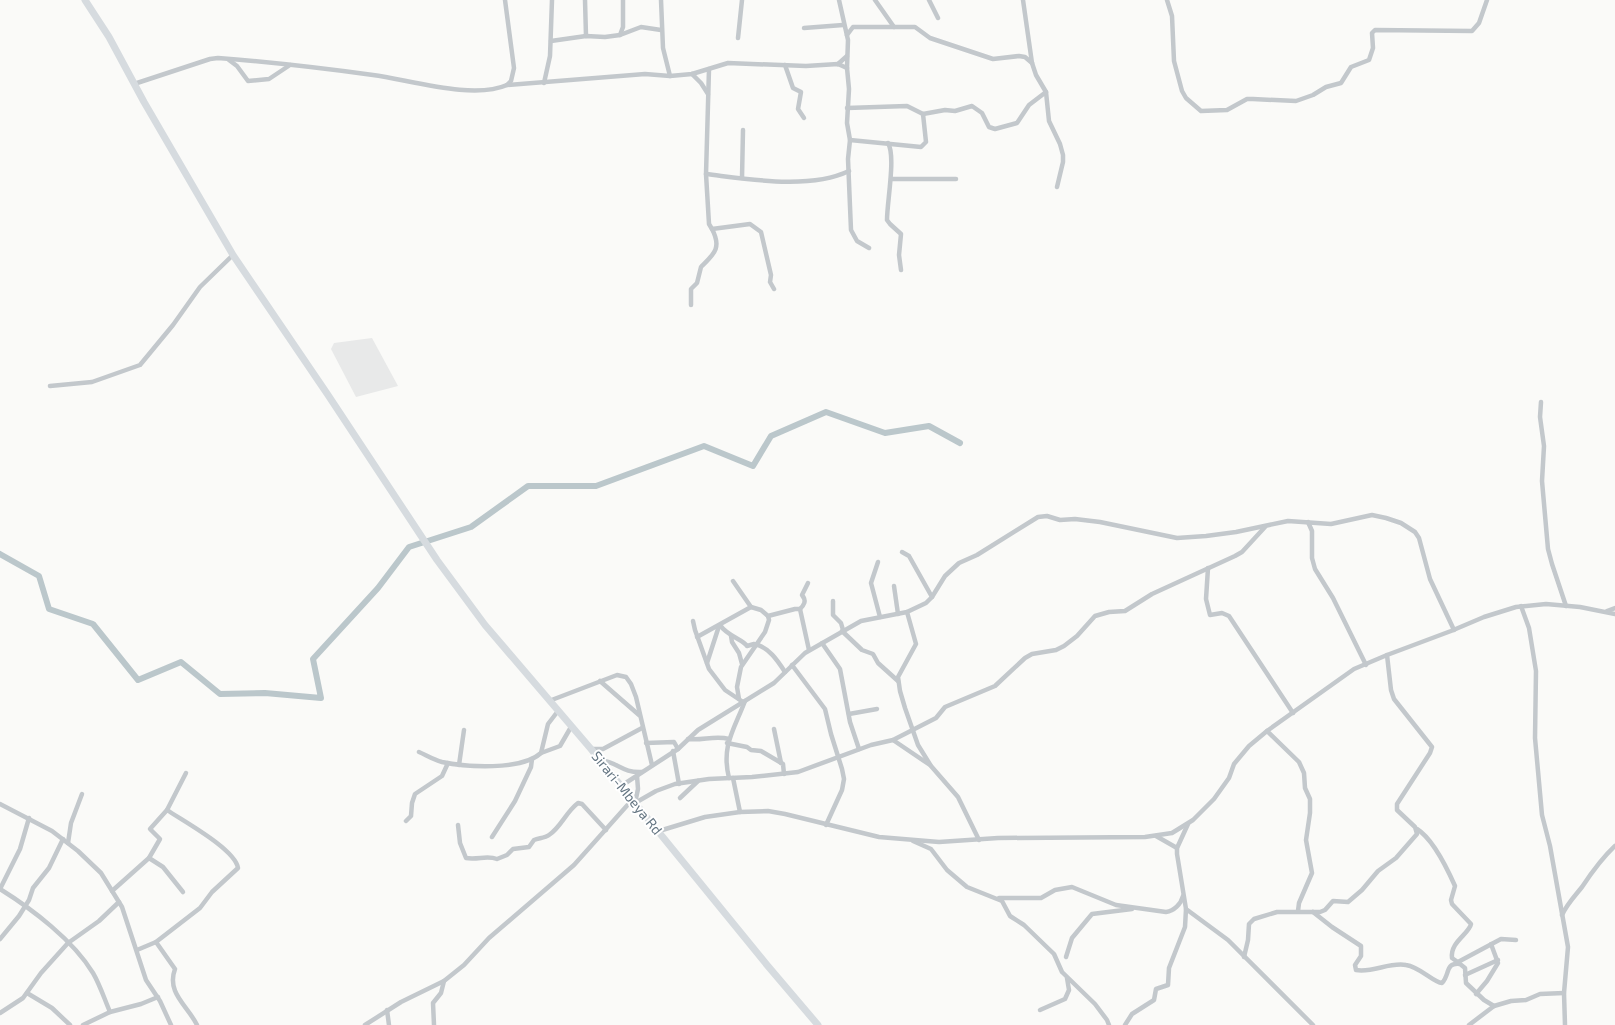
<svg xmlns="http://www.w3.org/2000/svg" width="1615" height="1025" font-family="'Exo 2',sans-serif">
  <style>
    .built { fill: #e8e9e9 }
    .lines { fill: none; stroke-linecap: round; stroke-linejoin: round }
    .river { stroke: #bbc7cb; stroke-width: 6 }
    .minor { stroke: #c3c8cc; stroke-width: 4.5 }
    .highway { stroke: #d6dbdf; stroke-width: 7 }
    .labels { text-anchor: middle; stroke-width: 4; stroke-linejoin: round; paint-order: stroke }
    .street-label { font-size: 14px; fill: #657683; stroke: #fff }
  </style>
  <rect width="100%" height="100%" fill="#fafaf8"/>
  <!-- built -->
  <path class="built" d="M372,338l26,48 -42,11 -25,-48 3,-6z"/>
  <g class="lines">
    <!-- river -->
    <path class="river" d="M0,554l39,22 10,33 44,15 45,56 43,-18 39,32 45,-1 56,5 -8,-39 65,-71 31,-41 62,-20 57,-41h68l108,-40 49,20 18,-30 55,-24 59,21 44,-7 31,17"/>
    <!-- minor -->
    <g class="minor">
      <path d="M585,0l1,36"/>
      <path d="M661,0l2,48 7,28"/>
      <path d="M839,0l9,40 -1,28 2,21 -2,34 3,17 -2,19 3,71 6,11 12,7"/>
      <path d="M875,0l19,27"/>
      <path d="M929,0l9,18"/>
      <path d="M1023,0l9,63 4,12 10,17 3,29 11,23 3,11v7l-6,25"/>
      <path d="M1167,0l5,16 2,45 8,30 4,7 15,13 26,-1 20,-11h6l43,2 17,-6 13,-8 15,-4 10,-16 18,-7 4,-12 -1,-15 3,-3 97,1 7,-8 8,-23"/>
      <path d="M804,28l39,-3"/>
      <path d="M620,35l21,-8 20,3"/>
      <path d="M847,35l6,-8h62l15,11 63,21 26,-3 6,1 7,6"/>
      <path d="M738,38l4,-38"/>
      <path d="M551,41l35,-5 19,1 15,-2 3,-8v-27"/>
      <path d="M229,60l8,6 11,15 21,-2 21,-14"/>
      <path d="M838,64l9,-8"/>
      <path d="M785,65l8,23 8,4 -3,17 6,9"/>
      <path d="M709,69l-3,105 3,50 3,5 38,-5 11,8 10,43 -1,7 4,7"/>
      <path d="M692,74l9,9 7,11"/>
      <path d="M544,83l6,-27 2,-56"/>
      <path d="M134,84l76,-25 8,-1c52,4 103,10 155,17 37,5 100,25 134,10l4,-4 3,-13 -9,-68"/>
      <path d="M507,85l138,-11 25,2 22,-2 36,-11 78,3 32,-2 9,4"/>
      <path d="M847,108l60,-2 16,8 22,-4 10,1 17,-5 10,7 7,14 6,2 22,-6 12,-18 17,-13"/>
      <path d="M850,140l71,7 5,-5 -3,-28"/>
      <path d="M888,143c8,13 -1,59 -1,77l3,4 11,10 -2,21 2,15"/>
      <path d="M706,174c42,5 103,16 143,-3"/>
      <path d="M742,178l1,-48"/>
      <path d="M891,179h65"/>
      <path d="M691,305v-16l6,-6 4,-16c13,-13 21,-19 11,-38"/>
      <path d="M50,386l42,-4 48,-17 33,-40 27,-38 33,-32"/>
      <path d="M1541,402l-1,15 4,29 -2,35 6,68 4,15 14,42"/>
      <path d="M1308,522l4,9v27l3,11 18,29 33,67"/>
      <path d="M902,552l7,4 23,41"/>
      <path d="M878,562l-7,21 9,34"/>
      <path d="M1208,568l-2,31 4,16 12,-2 7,3 64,97"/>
      <path d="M733,581l18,26 10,3 7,6 27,-7h5l9,41"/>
      <path d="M894,586l4,28"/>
      <path d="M833,601v14l8,8 2,7"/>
      <path d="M1521,606l8,22 7,43 -1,67 7,77 8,31 18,101 -4,46 1,32"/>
      <path d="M800,609c4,-4 7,-8 2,-14l6,-12"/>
      <path d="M1607,611l8,-3"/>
      <path d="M907,612l9,32 -18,33 2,14 5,17 13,37 13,21 27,31 21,43"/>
      <path d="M693,621l2,9 14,39 16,21 18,12"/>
      <path d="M720,625c7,11 24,15 27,21l7,-2c14,2 24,17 31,28"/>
      <path d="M842,631l20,19 11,4 5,9 20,18"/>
      <path d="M731,636l1,6 7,11 3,11"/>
      <path d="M697,637l54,-30"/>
      <path d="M822,643l18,26 10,53 9,27"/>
      <path d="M707,663l12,-37"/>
      <path d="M792,665l33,44 6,25 11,35 2,10 -2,11 -16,35"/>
      <path d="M600,681l39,34"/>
      <path d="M739,699l-2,-12 4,-20 24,-35 4,-12 -1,-4"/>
      <path d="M549,701l68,-26 9,2 5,7 5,13 16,68"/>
      <path d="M849,714l28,-5"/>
      <path d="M774,729l7,34"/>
      <path d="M1267,731l32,31 5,11 1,15 5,11v14l-4,27 6,33 -13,30 -1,8"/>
      <path d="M688,739c14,2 27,-4 41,0"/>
      <path d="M893,740l37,25"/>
      <path d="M646,743l28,-1 4,7"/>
      <path d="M727,743l20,4 4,3 10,1 22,13 1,10"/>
      <path d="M591,749h12l39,-21"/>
      <path d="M673,751l6,33"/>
      <path d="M419,752c7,3 15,8 23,10 24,5 79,9 99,-9l7,-29 10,-13"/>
      <path d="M541,753l19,-7 11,-19"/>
      <path d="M601,760c18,3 21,13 41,12"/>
      <path d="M459,765l5,-35"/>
      <path d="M729,778c-8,-32 5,-48 16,-77"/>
      <path d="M733,778l7,34"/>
      <path d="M621,786l57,-37 20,-19 76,-47 31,-30 56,-32 46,-9 19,-9 6,-6 13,-21 14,-13 18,-8 61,-38 9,-1 13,4 15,-1 25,3 77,16 29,-2 30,-4 52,-11 43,3 41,-9 14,3 15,5 14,9 4,6 11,41 24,51"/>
      <path d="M680,798l18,-17"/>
      <path d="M635,803l21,-12 19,-7 34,-5 43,-2 46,-5 73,-27 22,-5 43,-22 9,-11 50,-21 30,-28 7,-4 24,-4 8,-4 13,-10 18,-20 14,-4 16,-1 27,-17 83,-38 7,-4 23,-25"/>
      <path d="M635,803l3,-14 -1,-13"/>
      <path d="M0,804l52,27 26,20 23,22 21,34 24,73 14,21 11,24"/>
      <path d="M406,821l5,-5 1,-13 3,-9 27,-18 6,-13"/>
      <path d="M1188,824l-11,24v6l9,55 42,31 85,85"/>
      <path d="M458,825l2,18 6,15c12,2 21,-3 31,1l10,-4 6,-6 16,-2 5,-7c5,-2 11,-2 15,-5 12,-8 17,-23 29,-32l4,1 24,26"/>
      <path d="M1417,829c16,10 30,39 38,57l-4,14 1,4 19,20c-2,10 -21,18 -19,34l7,5"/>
      <path d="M659,831l46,-14 35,-5 28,-1 17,3 94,23 60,5 59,-4 147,-1 27,-4 21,-13 21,-21 15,-21 5,-14 15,-18 18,-15 87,-62 33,-14 64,-24 33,-14 32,-10 30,-3 34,3 35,7"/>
      <path d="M1156,836l21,12"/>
      <path d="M492,837l23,-36 16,-34 1,-8"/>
      <path d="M913,841l18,8 16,21 20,17 35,14 8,15 14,9 30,29 8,18 33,32 12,16 2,5"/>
      <path d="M68,843l3,-20 11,-29"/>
      <path d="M149,858l14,9 20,25"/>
      <path d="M0,889c32,20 73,51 93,84 7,12 11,25 17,39"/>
      <path d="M0,889l20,-40 9,-31"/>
      <path d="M112,891l37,-33 11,-19 -10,-10 17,-19 19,-37"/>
      <path d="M999,898h42l14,-8 17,-3 44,18 50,7c8,-1 15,-8 17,-16"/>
      <path d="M1313,912l19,15 29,19v10l-6,9 1,5c17,3 33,-8 50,-5 14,2 27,17 36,18 8,-8 3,-21 18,-19l5,4 1,15 18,17 10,6"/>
      <path d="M1562,915c5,-11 12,-18 20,-28 10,-15 20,-29 33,-41"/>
      <path d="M0,939l19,-23 10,-16 4,-12 16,-20 14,-29"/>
      <path d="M156,942l19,27c-9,24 13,37 22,56"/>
      <path d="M137,950l19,-8 44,-34 12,-16 26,-24c-3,-19 -55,-47 -71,-58"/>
      <path d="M1066,957l6,-19 20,-24 40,-5"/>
      <path d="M1244,957l4,-17 1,-16 5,-5 23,-7h43l5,-2 8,-9 15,1 14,-12 16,-19 18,-13 21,-24 -2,-7 -18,-17v-6l33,-51 2,-6 -38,-48 -3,-9 -4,-35"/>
      <path d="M1458,962l43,-23 15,1"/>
      <path d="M1465,975l33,-15"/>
      <path d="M27,993l25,15 18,17"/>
      <path d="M1476,994l11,-13 11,-18 -7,-19"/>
      <path d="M387,1010l2,15"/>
      <path d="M1040,1010l25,-11 4,-9 -2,-12"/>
      <path d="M0,1013l23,-15 18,-25 27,-30 31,-22 20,-19"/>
      <path d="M83,1025l27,-13 31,-8 17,-7"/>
      <path d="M365,1025l36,-23 43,-21 20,-16 25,-27 85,-73 58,-65"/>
      <path d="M434,1025l-1,-22 8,-10 3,-12"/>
      <path d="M1125,1025l7,-11 22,-14 2,-11 12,-4 1,-17 16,-41 1,-18"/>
      <path d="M1469,1025l25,-19 17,-5 15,-1 14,-6 24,-1"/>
    </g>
    <!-- highway -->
    <path class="highway" d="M85,0l24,37 35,65 89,153 95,140 109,165 48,65 106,124 176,216 51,60"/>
  </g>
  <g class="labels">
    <!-- street labels -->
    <g class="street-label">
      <text transform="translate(627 793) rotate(51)" y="5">Sirari-Mbeya Rd</text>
    </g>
  </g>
</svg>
